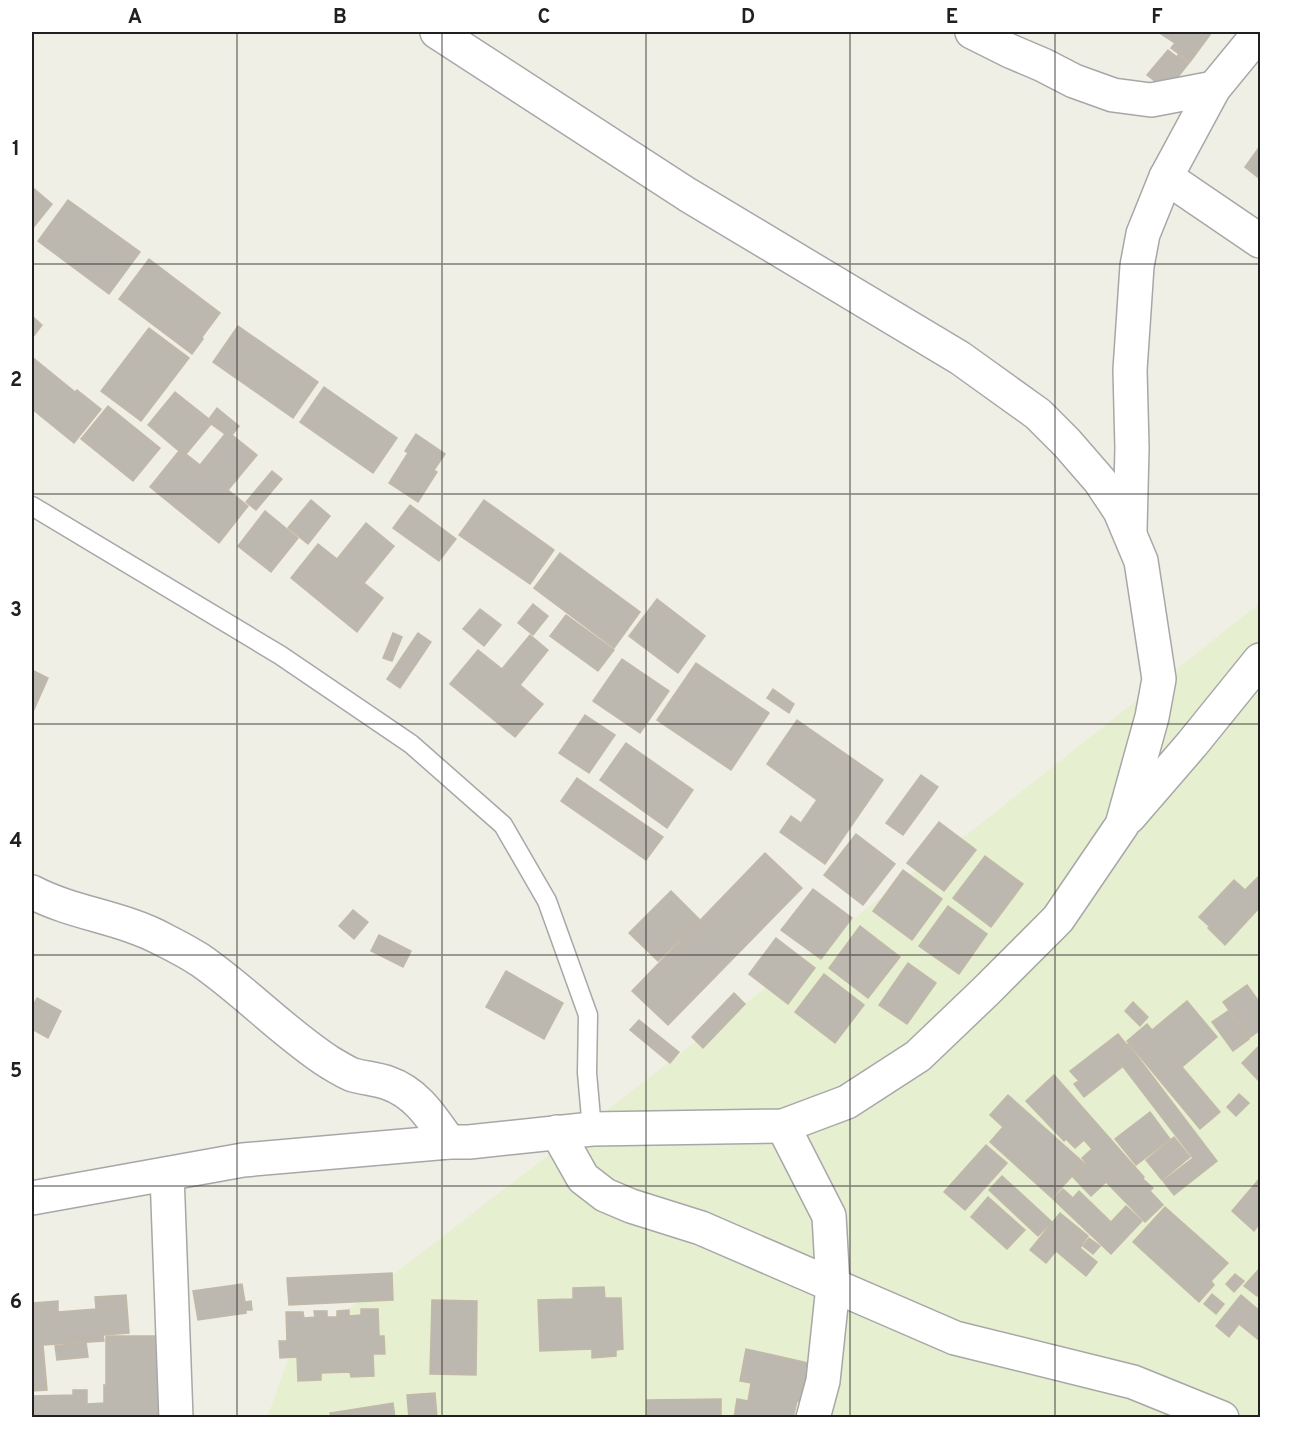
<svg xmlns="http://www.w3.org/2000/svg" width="1292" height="1449" font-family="Overpass,sans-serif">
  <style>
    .farmland { fill: #e7efd1 }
    .building { fill: #bdb8af; stroke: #c2b8a8; stroke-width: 1.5; fill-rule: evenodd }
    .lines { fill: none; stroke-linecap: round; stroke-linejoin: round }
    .service-casing { stroke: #a7a7a7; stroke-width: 21 }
    .minor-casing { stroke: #a7a7a7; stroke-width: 36 }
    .service { stroke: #fff; stroke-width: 18 }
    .minor { stroke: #fff; stroke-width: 33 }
    .grid { fill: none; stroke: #202020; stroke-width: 1.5; stroke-opacity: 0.55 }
    .neatline { fill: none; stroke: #202020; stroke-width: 2 }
    .grid-label { font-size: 20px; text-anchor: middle; font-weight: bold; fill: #202020 }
  </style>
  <rect width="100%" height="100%" fill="#f0efe6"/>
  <!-- farmland -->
  <path class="farmland" d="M1260,603v814l-993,1 23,-64 474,-365 189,-148 12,-5z"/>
  <!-- building -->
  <g class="building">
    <path d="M1158,32h54l-22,30 -19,-14 4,-5z"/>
    <path d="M1168,50l9,7 1,-2 11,8 -22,28 -20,-16z"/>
    <path d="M1260,146v33l-15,-12z"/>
    <path d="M32,187l20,17 -20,25z"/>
    <path d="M68,200l72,52 -31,42 -71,-53z"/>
    <path d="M149,259l71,54 -18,24 1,2 -11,15 -73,-55z"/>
    <path d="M32,316l10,9 -10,13z"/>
    <path d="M238,326l80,56 -25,36 -80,-56z"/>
    <path d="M149,328l40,30 -48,63 -40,-30z"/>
    <path d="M32,357l43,35 2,-2 24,19 -27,34 -42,-34z"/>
    <path d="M324,387l73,51 -24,35 -73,-51z"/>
    <path d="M175,392l34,27 8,-11 22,18 -7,9 25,20 -29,35 20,16 -29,37 -69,-56 29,-36 -31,-26zM211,424l14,10 -25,31 -14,-11z"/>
    <path d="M108,406l52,42 -27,33 -52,-42z"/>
    <path d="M416,434l29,20 -11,16 3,2 -19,30 -29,-19 19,-30 -3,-2z"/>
    <path d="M272,471l10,8 -26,31 -10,-8z"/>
    <path d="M311,500l19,16 -22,28 -20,-16z"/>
    <path d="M484,500l70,50 -24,34 -71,-49z"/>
    <path d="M410,505l46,34 -17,22 -46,-33z"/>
    <path d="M265,511l33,27 -27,34 -33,-26z"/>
    <path d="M366,523l28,23 -30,37 19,15 -26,34 -66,-54 27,-34 19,15z"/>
    <path d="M560,553l80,59 -26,36 -80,-60z"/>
    <path d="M657,599l48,37 -27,37 -49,-37z"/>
    <path d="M533,604l15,12 -15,19 -15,-12z"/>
    <path d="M480,609l21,16 -17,21 -21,-17z"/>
    <path d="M566,615l48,35 -16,21 -48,-35z"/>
    <path d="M393,633l9,4 -10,24 -9,-3z"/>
    <path d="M418,633l13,9 -31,46 -13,-9z"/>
    <path d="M530,635l18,15 -28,35 23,19 -28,33 -65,-53 28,-34 24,19z"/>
    <path d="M622,659l47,32 -29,42 -47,-32z"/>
    <path d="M696,663l73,50 -38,57 -74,-50z"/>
    <path d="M32,670l16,8 -16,36z"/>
    <path d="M773,689l21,15 -5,9 -22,-15z"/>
    <path d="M585,715l30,20 -26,38 -30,-20z"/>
    <path d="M797,720l86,60 -58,84 -45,-32 11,-16 10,7 16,-23 -50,-36z"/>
    <path d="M626,743l67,47 -26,38 -67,-48z"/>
    <path d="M921,775l17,12 -35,48 -17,-12z"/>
    <path d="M577,778l86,59 -17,23 -85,-59z"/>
    <path d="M939,822l37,28 -32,41 -37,-28z"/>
    <path d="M856,834l39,30 -32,41 -39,-30z"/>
    <path d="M765,853l37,35 -134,137 -36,-34z"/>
    <path d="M985,856l38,28 -32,43 -38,-29z"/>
    <path d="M903,870l39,29 -30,41 -39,-29z"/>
    <path d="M1258,877l2,2v28l-35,38 -17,-17 2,-1 -11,-10 35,-37 11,10z"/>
    <path d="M813,889l39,29 -31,41 -40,-29z"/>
    <path d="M671,891l29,29 -42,41 -29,-28z"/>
    <path d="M948,906l39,28 -28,40 -40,-28z"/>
    <path d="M353,910l15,12 -14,17 -15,-13z"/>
    <path d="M860,926l40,31 -32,41 -39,-30z"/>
    <path d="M379,935l32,16 -8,16 -32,-16z"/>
    <path d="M776,938l39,30 -27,36 -39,-30z"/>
    <path d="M908,963l28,20 -29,41 -28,-19z"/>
    <path d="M506,971l57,32 -19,36 -58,-32z"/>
    <path d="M824,974l40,31 -29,38 -40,-31z"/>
    <path d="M1247,985l13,18v27l-11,8 -26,-36z"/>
    <path d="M734,993l11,11 -42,44 -11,-11z"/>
    <path d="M37,998l24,13 -13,27 -16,-9v-21z"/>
    <path d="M1187,1001l30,36 -35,30 38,45 -20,17 -73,-88 20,-17 5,6z"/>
    <path d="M1133,1002l15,15 -8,9 -15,-15z"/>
    <path d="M1228,1011l21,28 -16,12 -21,-29z"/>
    <path d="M639,1020l40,32 -9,11 -40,-33z"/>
    <path d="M1118,1034l9,11 -14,10 9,12 -38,30 -10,-13 5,-3 -9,-10z"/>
    <path d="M1128,1044l89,117 -43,34 -11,-14 30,-23 -79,-103z"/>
    <path d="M1260,1045v37l-18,-19z"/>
    <path d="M1054,1075l90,102 -1,2 10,9 -3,3 13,14 -18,17 -39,-40 -15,14 -19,-20 14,-13 -4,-5 10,-9 -8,-9 -9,8 -9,-9 -2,2 -38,-40z"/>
    <path d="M1239,1094l10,9 -13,13 -9,-9z"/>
    <path d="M1008,1095l76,68 -32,35 -62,-56 13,-15 -13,-12z"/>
    <path d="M1150,1112l20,27 -34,26 -21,-26z"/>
    <path d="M1174,1137l16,20 -28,23 -16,-20z"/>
    <path d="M986,1145l21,18 -42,47 -21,-18z"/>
    <path d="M1002,1176l50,46 -14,14 -49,-46z"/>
    <path d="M1260,1178v45l-6,8 -22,-20z"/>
    <path d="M1063,1189l10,9 6,-7 32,31 15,-16 16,15 -31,33 -58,-55z"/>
    <path d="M988,1197l37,33 -18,19 -36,-32z"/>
    <path d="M1165,1207l63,56 -17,18 3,4 -15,17 -66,-60z"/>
    <path d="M1060,1213l28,23 -8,12 17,14 -11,14 -30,-25 -10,12 -16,-13z"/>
    <path d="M1089,1238l11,8 -7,8 -10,-8z"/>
    <path d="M1260,1268v24l-3,4 -13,-10z"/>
    <path d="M392,1273l1,27 -104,5 -2,-27z"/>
    <path d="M1235,1274l9,7 -10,11 -8,-8z"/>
    <path d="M242,1284l3,18 6,-1 1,9h-6v3l-48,7 -5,-29z"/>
    <path d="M604,1287l1,11h16l2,51 -7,1v6l-24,2v-9l-52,2 -2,-51 35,-1v-11z"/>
    <path d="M1212,1294l12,10 -8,10 -12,-10z"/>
    <path d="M126,1295l3,38 -26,2 1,6 -61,4 4,45 -15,1v-72h2l-1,-16 25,-2v11l38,-3 -1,-12z"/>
    <path d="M1241,1295l19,16v30l-21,-17 -10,13 -13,-11z"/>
    <path d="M432,1300l45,1 -1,74 -46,-1z"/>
    <path d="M361,1309h17l1,27h5l1,18h-12l1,22 -23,1 -1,-5 -29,1v7l-23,1 -1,-24 -17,1 -1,-17h8l-1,-29h17l1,6 11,-1 -1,-6h13v6h10v-6l12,-1v6l12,-1z"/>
    <path d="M106,1336h52v80h-86v2h-40v-22l41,-1v-5h14v14l17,-1v-18h2z"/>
    <path d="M86,1342l2,15 -31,3 -2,-14z"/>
    <path d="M746,1349l67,15 -8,39 -8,-2 -4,17h-59l3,-19 11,2 3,-18 -11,-2z"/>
    <path d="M435,1393l2,25h-28l-2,-23z"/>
    <path d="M721,1399v19h-74v-18z"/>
    <path d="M393,1403l2,15h-64l-1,-5z"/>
  </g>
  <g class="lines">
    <defs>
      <path id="service" d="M32,506l248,149 131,89 92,81 44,76 41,114 -1,58 5,56"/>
      <g id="minor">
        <path d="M972,32l38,19 33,14 31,16 39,14 38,5 63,-12"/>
        <path d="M1166,177l94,64"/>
        <path d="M1130,530l2,-82 -2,-78 7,-104 6,-32 23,-57 48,-89 46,-56"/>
        <path d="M1129,817l63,-73 68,-84"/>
        <path d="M32,892c42,22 90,25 132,48 12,6 25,13 36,20 45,31 83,72 129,102 7,4 16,10 24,13 11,3 24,4 35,8 29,10 44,35 61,59"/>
        <path d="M783,1126l46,90 4,70 -10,95 -10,37"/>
        <path d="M557,1132l26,46 22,17 26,11 70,22 254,110 178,44 89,36"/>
        <path d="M167,1174l9,244"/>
        <path d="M32,1198l211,-38 206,-18h20l123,-13 191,-3 64,-24 71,-46 68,-65 72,-72 64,-94 30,-108 7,-38 -18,-118 -21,-50 -20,-30 -33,-38 -29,-29 -78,-56 -272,-163 -251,-163"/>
      </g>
    </defs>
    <!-- service casing -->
    <use href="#service" class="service-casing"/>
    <!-- minor casing -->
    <use href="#minor" class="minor-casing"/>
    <!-- service -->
    <use href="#service" class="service"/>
    <!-- minor -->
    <use href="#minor" class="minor"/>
  </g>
  <!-- grid -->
  <path class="grid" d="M237,32v1386M442,32v1386M646,32v1386M850,32v1386M1055,32v1386M32,264h1228M32,494h1228M32,724h1228M32,955h1228M32,1186h1228"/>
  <!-- border -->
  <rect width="1292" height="1449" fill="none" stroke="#ffffff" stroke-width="66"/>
  <rect x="33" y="33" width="1226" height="1383" class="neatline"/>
  <g class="grid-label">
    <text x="135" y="23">A</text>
    <text x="340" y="23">B</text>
    <text x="544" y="23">C</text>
    <text x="748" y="23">D</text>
    <text x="952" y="23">E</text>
    <text x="1157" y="23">F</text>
    <text x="16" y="155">1</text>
    <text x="16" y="386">2</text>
    <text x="16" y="616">3</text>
    <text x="16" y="847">4</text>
    <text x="16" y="1077">5</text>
    <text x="16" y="1308">6</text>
  </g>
</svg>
